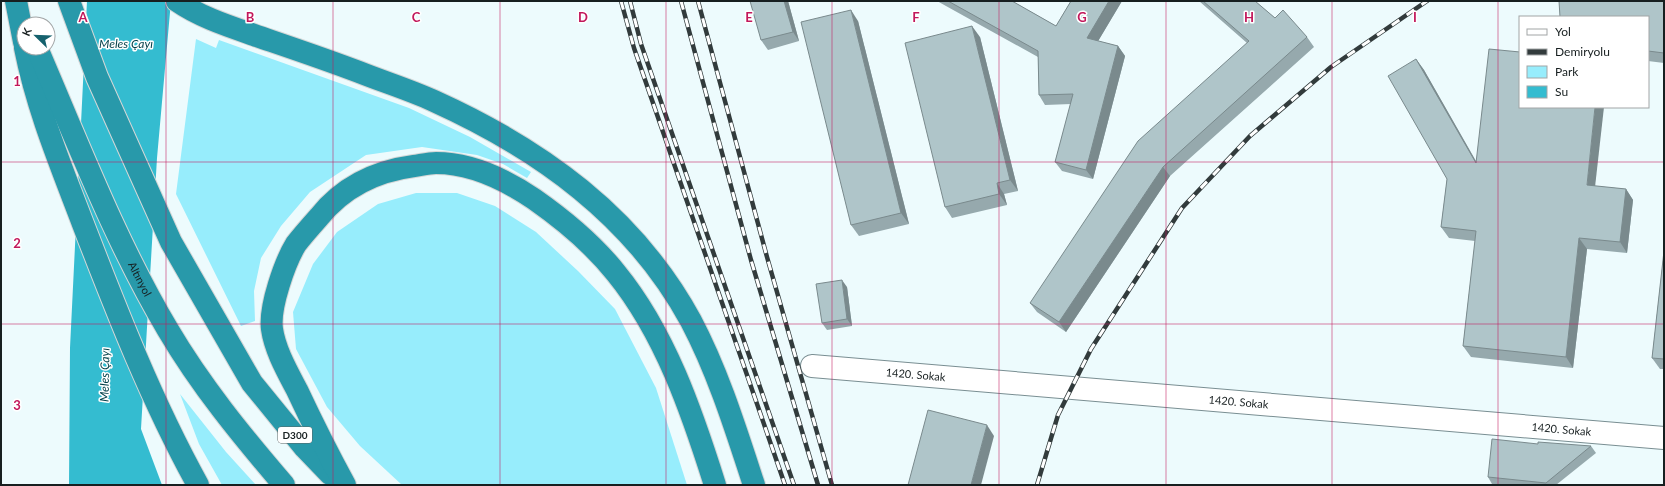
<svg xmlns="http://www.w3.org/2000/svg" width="1665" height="486" font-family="Lato,sans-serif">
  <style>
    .green { fill: #97edfc }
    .water { fill: #34bcd0 }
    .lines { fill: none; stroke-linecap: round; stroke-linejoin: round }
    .street-casing { stroke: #798e92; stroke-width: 24 }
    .highway-casing { stroke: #d5d7d7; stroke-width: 24 }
    .street { stroke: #fff; stroke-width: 22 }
    .highway { stroke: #2899aa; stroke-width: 22 }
    .rail-casing { stroke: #323b3c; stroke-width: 4.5 }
    .rail { stroke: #fff; stroke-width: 3; stroke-dasharray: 9; stroke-linecap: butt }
    .wall { fill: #96a9ad }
    .shaded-wall { fill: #7a8a8d }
    .building { fill: #afc5c9; stroke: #7a8a8d }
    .grid { fill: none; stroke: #c2185b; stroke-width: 1; stroke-opacity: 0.55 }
    .labels { text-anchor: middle; stroke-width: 3; stroke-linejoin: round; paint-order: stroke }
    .shield { fill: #fff; stroke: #5d6263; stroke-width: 1 }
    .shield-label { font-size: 10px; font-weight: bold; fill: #171f20 }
    .street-label { font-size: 11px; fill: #171f20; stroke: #fff }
    .water-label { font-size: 12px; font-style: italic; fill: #003e47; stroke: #fff }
    .grid-label { font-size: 13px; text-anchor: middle; font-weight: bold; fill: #c2185b; stroke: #fff; stroke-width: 3; stroke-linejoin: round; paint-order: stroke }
  </style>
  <rect width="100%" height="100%" fill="#edfbfd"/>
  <!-- green -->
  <g class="green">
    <path d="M196,39l20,9 3,-8 190,68 61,29 61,35 -4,6 -24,-14 -26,-9 -55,-8 -56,8 -56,37 -29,34 -20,32 -7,33 1,30 -14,5 -65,-132z"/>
    <path d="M416,193h41l38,13 41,26 42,39 37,38 41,79 31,97h-285l-42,-39 -33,-39 -31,-58 -3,-37 20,-48 24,-32 41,-28z"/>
    <path d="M180,394l46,58 30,33h-34l-23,-41z"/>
  </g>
  <!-- water -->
  <path class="water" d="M87,1h84l-14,157 -16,271 21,56h-93l1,-137z"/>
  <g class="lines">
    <defs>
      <g id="street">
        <path id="s1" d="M812,366l852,72"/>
      </g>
      <g id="highway">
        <path d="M16,1l8,41"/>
        <path d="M69,1l28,76 74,165 81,141 53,65 25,26"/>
        <path d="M177,1c23,16 51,25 77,34 35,12 71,24 105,37 25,10 51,18 75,29 106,48 200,115 257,220 27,51 45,109 63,164"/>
        <path d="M25,48c12,61 36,118 58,176 34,88 69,178 115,261"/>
        <path id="s2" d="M37,48c41,95 78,193 131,282 33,56 74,106 116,155"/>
        <path d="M345,485c-17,-31 -33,-63 -48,-95 -10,-19 -22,-40 -25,-61 -3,-22 13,-67 24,-85 7,-9 15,-18 23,-27 24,-30 57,-46 95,-51 7,-1 15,-3 22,-3 35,0 70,17 98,36 30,21 59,45 82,74 49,60 76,139 99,212"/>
      </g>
    </defs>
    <!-- street casing -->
    <use href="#street" class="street-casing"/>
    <!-- highway casing -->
    <use href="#highway" class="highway-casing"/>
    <!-- street -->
    <use href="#street" class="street"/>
    <!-- highway -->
    <use href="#highway" class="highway"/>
    <defs>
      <g id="rail">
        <path d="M621,1l13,47 151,437"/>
        <path d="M630,1l11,43 153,441"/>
        <path d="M681,1l70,259 67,225"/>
        <path d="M698,1l69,256 65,228"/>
        <path d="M1037,485l21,-70 33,-66 91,-141 68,-72 81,-69 96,-66"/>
      </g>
    </defs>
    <!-- rail casing -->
    <use href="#rail" class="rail-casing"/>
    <!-- rail -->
    <use href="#rail" class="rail"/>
  </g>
  <!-- wall -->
  <g class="wall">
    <path d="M788,1l11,40 -31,9 -7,-10z"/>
    <path d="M937,1h75l44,25 15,-25h51l-24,40 20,5 7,10 -32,123 -31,-8 -7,-9 16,-58 -26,1 -6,-10 -1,-38z"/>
    <path d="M1199,1h56l20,17 32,19 7,10 -144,129 -104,156 -29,-20 -7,-9 217,-260z"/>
    <path d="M1664,1v62l-16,-2v-44z"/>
    <path d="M858,21l51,203 -50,12 -8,-11z"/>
    <path d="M980,37l38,154 -14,3 3,11 -55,13 -7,-11z"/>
    <path d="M1416,59l8,11 52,91 119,25 31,3 7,11 -6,53 -40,-4 -14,119 -102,-11 -8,-11 12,-105 -26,-3 -8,-11 6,-48z"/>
    <path d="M1664,251v118h-4l-8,-11z"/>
    <path d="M847,287l5,39 -25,4 -5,-7z"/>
    <path d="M1538,444l53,2 5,7 -40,32h-49l-15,-1 -4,-7z"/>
  </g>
  <!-- shaded-wall -->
  <g class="shaded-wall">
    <path d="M784,1h4l11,40 -6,-9z"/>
    <path d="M1109,1h13l-28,47 -7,-10z"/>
    <path d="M851,10l7,11 51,203 -8,-11z"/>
    <path d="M972,26l8,11 38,154 -8,-11z"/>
    <path d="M1118,46l7,10 -32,123 -7,-9z"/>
    <path d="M1416,59l8,11 59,104 -7,-11z"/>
    <path d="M1595,107h9l-10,89 -7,-11z"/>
    <path d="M1163,167l7,9 -104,156 -7,-10z"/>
    <path d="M997,183l7,11 3,11 -8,-11z"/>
    <path d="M1626,189l7,11 -6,53 -7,-11z"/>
    <path d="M1579,238l8,11 -14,119 -7,-11z"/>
    <path d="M842,280l5,7 5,39 -5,-7z"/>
    <path d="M987,425l7,11 -13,49h-10z"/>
  </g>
  <!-- building -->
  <g class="building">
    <path d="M750,1h34l9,31 -32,8z"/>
    <path d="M948,1h64l44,25 15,-25h38l-22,37 31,8 -32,124 -31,-8 18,-68 -34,1 -1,-44z"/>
    <path d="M1203,1h52l20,17 8,-8 24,27 -144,130 -104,155 -29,-19 108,-162 111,-100z"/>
    <path d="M1559,1h105v52l-16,-2v-34h-88z"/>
    <path d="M851,10l50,203 -50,12 -50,-203z"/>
    <path d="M972,26l38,154 -13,3 2,11 -54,13 -40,-164z"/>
    <path d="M1489,49l31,3v55h75l-8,78 39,4 -6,53 -41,-4 -13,119 -103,-11 13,-115 -35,-4 6,-48 -59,-103 28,-17 60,104z"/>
    <path d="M1664,251v108l-12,-1z"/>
    <path d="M842,280l5,39 -25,4 -6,-39z"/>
    <path d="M928,410l59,15 -16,60h-63z"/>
    <path d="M1492,439l46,5v-2l53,4 -45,37 -58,-6z"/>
  </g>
  <!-- grid -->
  <path class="grid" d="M166,1v484M333,1v484M500,1v484M666,1v484M832,1v484M999,1v484M1166,1v484M1332,1v484M1498,1v484M1,162h1663M1,324h1663"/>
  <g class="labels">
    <!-- shield labels -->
    <rect class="shield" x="278" y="427" width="34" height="16" rx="3"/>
    <g class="shield-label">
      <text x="295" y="439">D300</text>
    </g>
    <!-- street labels -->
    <g class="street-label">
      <text dy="4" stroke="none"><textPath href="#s2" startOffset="253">Altınyol</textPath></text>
      <text dy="4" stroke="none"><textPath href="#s1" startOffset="104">1420. Sokak</textPath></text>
      <text dy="4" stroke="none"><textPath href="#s1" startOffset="428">1420. Sokak</textPath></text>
      <text dy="4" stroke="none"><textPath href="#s1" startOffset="752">1420. Sokak</textPath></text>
    </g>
    <!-- water labels -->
    <g class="water-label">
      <text x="126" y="48">Meles Çayı</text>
      <text transform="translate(105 375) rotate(-89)" y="4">Meles Çayı</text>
    </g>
  </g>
  <g class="grid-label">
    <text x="83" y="22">A</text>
    <text x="250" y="22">B</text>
    <text x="416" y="22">C</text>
    <text x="583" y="22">D</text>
    <text x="749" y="22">E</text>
    <text x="916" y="22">F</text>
    <text x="1082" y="22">G</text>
    <text x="1249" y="22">H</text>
    <text x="1415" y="22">I</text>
    <text x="17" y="86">1</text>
    <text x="17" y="248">2</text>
    <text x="17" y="410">3</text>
  </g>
  <!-- border -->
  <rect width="1665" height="486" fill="none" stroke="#171f20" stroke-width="4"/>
  <!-- legend -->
  <rect x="1519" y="16" width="130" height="92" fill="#ffffff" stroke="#a2a5a6"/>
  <rect x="1527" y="29" width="20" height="6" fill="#ffffff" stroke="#a2a5a6"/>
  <text x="1555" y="36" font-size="12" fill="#171f20">Yol</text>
  <rect x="1527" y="49" width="20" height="6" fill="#323b3c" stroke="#a2a5a6"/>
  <text x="1555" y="56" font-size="12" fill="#171f20">Demiryolu</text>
  <rect x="1527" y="66" width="20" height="12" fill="#97edfc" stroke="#a2a5a6"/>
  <text x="1555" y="76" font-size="12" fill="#171f20">Park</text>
  <rect x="1527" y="86" width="20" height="12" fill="#34bcd0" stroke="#a2a5a6"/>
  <text x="1555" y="96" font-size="12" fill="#171f20">Su</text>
  <!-- north arrow -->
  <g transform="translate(36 36) rotate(293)"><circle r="19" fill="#ffffff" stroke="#a2a5a6"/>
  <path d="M0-3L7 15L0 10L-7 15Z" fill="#15616d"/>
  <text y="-6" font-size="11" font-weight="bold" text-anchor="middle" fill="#171f20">K</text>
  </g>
</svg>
